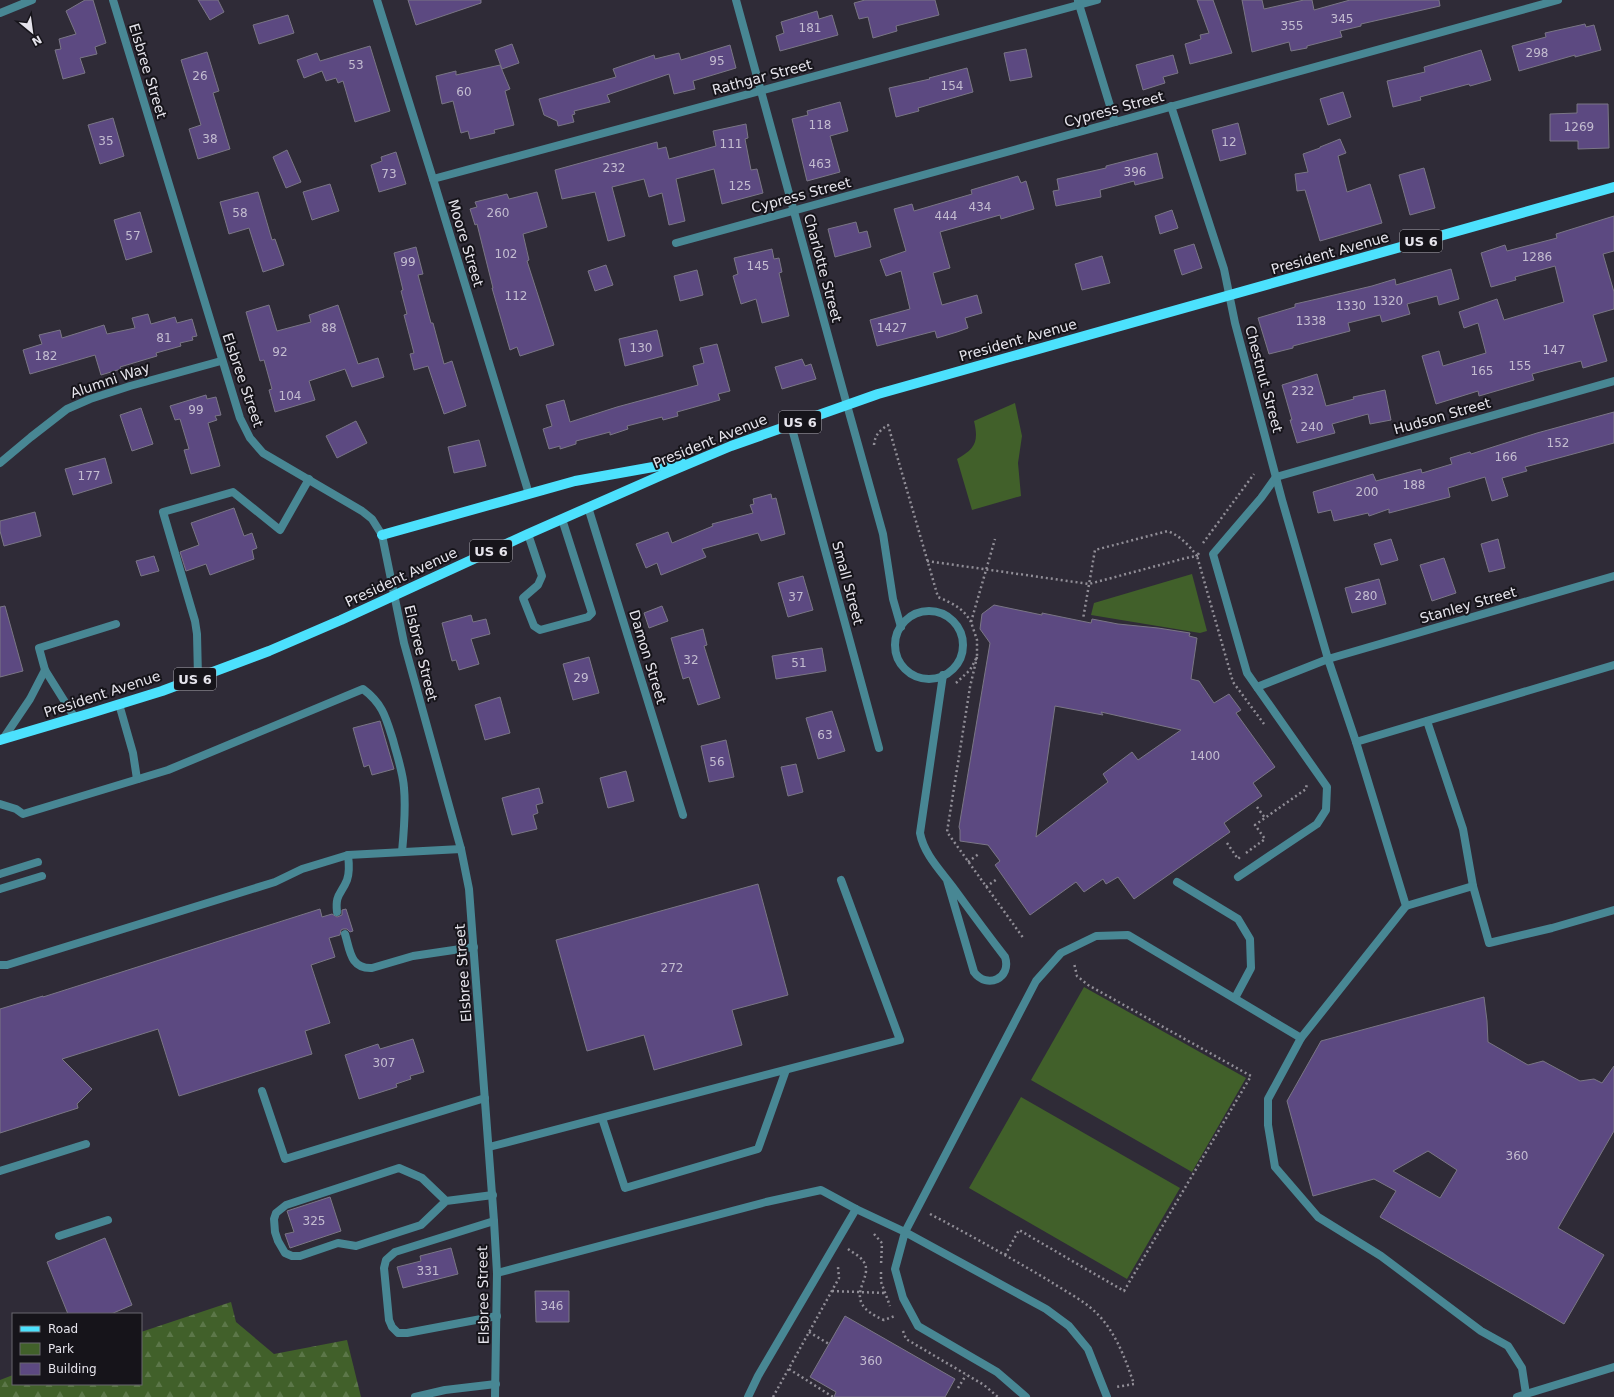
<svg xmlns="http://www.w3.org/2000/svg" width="1614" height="1397" font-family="'DejaVu Sans',sans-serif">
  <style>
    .forest { fill: url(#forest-firs) }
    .park { fill: #41602a }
    .building { fill: #5c4981; stroke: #7a7685; fill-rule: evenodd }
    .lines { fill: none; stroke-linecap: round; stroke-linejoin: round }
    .path { stroke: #918e97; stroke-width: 2.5; stroke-dasharray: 2 3; stroke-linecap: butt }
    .service { stroke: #488794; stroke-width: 8 }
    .minor { stroke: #488794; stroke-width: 8 }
    .tertiary { stroke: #488794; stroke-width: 8 }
    .primary { stroke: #4ce1fd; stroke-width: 10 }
    .labels { text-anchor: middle; stroke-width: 4; stroke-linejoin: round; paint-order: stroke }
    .number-label { font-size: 12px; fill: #c3bcd0 }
    .shield { fill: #16141a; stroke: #a7a5ac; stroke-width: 1 }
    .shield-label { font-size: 13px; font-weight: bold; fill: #e5e3eb }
    .street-label { font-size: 14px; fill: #e5e3eb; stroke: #16141a }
  </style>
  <defs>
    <pattern id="forest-firs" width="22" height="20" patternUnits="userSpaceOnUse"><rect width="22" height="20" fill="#41602a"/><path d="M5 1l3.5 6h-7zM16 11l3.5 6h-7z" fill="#5c7749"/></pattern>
  </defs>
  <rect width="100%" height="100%" fill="#2f2b37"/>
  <!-- forest -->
  <path class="forest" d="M231,1302l5,20 38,32 73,-14 14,57h-361v-17l13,-5v9h128v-52z"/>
  <!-- park -->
  <g class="park">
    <path d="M1015,403l7,33 -4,27 3,33 -49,14 -15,-51c18,-10 22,-17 17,-38z"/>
    <path d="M1192,574l15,57 -7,2 -109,-18 3,-12z"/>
    <path d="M1084,987l162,91 -54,94 -161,-92z"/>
    <path d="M1021,1097l159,91 -53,91 -158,-91z"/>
  </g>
  <!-- building -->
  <g class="building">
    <path d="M85,0h8l13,43 -11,4 2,7 -17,4 5,15 -22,6 -8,-29 6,-1 -2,-10 17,-5 -10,-23z"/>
    <path d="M198,0h20l6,12 -14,8z"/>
    <path d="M408,0h73v3l-65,22z"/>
    <path d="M865,0h70l4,15 -43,11 1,5 -24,7 -5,-21 -9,2 -5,-16z"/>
    <path d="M1197,0h16l19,53 -42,11 -5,-20 16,-5 -1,-4 9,-2z"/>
    <path d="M1242,0h20l2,9 40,-9h8l2,10 36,-10h89l1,6 -79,18v2l-21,5 2,6 -35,9v2l-16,3 -2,-9 -37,10z"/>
    <path d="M817,11l2,8 13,-4 6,20 -58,16 -4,-15 8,-3 -3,-11z"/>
    <path d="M288,15l6,18 -35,11 -6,-19z"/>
    <path d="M1585,24l1,3 8,-2 7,25 -26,7v-2l-56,16 -7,-25 34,-9 -1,-4z"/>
    <path d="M512,44l7,19 -17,6 -7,-19z"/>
    <path d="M730,45l6,23 -43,13 2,8 -21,5 -5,-20 -62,21 3,7 -36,9 1,3 -3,1 2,7 -16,4 -1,-5 -13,-6 -5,-16 77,-22 -3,-8 41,-14 1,4 24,-6 2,7z"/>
    <path d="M370,46l20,65 -35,11 -12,-41 -5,2 -2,-5 -10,3 -4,-10 -18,7 -7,-18 20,-7 3,8z"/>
    <path d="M1026,49l6,28 -22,4 -6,-28z"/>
    <path d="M1481,50l10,30 -21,6 -1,-2 -49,13 1,3 -28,7 -6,-26 38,-9 -1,-5z"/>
    <path d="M207,52l12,39 -6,2 17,56 -32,10 -9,-30 12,-4 -20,-65z"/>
    <path d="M1173,55l5,18 -15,4 2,6 -22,7 -7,-25z"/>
    <path d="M500,65l10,24 -5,2 9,34 -20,5 1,3 -25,6 -2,-8 -7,2 -8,-32 -11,3 -6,-28 20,-5v4z"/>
    <path d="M967,68l6,24 -55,16 1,3 -23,6 -7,-29 41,-9 -1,-1z"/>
    <path d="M1343,92l8,25 -23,8 -8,-26z"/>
    <path d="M840,102l8,29 -18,5 10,36 -33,9 -15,-62 16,-4 -1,-4z"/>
    <path d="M1577,104h31l1,44 -31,1v-8h-28v-27l27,-1z"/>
    <path d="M113,118l11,38 -24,8 -12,-39z"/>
    <path d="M1238,123l8,31 -26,7 -8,-31z"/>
    <path d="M746,124l2,14 -3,1 6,31 6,-1 6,24 -41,11 -8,-35 -38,10 9,42 -16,4 -7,-32 -13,4 -5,-18 -32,8 13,49 -17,5 -13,-49 -33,7 -7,-29 102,-28 1,7 8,-2 3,12 47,-13 -3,-15z"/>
    <path d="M1340,139l6,14 -8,3 9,36 23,-8 12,39 -62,18 -15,-51 -8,1 -2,-17 13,-2 -5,-18 17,-6v-1z"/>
    <path d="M287,150l14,32 -15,6 -13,-31z"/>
    <path d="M396,152l10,32 -27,8 -8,-27 11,-4 -1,-4z"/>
    <path d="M1157,153l6,25 -28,7 -1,-4 -34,9 1,7 -45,9 -3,-15 6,-1 -2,-11 49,-11v-2z"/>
    <path d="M1424,168l11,40 -25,7 -11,-40z"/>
    <path d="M1018,176l3,7 5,-2 8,28 -33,10 -1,-4 -60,17 10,36 -17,5 9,32 35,-10 5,18 -17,5 3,10 -11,4 -20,6 -2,-7 -58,15 -7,-26 40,-11 -9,-38 -15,5 -6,-16 26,-9 -12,-42 18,-5 2,7 58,-17 -1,-4z"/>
    <path d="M330,184l9,27 -27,9 -9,-28z"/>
    <path d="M258,192l14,48 3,-1 9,26 -21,7 -14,-44 -20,6 -9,-32z"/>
    <path d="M537,192l10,35 -24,7 6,26 -2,1 27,84 -34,11 -3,-9 -7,3 -18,-62h1l-16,-64 -2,1 -5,-16 7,-2 -2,-5 32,-8 2,5z"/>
    <path d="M1172,210l6,18 -18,6 -5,-18z"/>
    <path d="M140,212l12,40 -26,8 -12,-40z"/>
    <path d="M1614,216v35l-11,3 11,38v17l-21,6 14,46 -24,7 -2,-7 -49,13 2,6 -55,16 -1,-5 -42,13 -14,-48 17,-5 4,15 43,-13 -8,-30 -14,5 -5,-16 38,-13 7,21 60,-18 -9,-36 -40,11 1,3 -25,7 -10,-34 24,-8 2,6 50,-13 -1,-4z"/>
    <path d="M856,222l3,11 8,-2 4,16 -36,10 -7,-28z"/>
    <path d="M1194,244l8,24 -20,7 -8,-25z"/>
    <path d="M416,247l7,27 -5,1 13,48h2l11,41 8,-3 14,45 -22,8 -16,-48 -14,4 -4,-16 4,-1 -10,-38 3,-1 -6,-23 2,-1 -9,-37z"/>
    <path d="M772,249l2,10 5,-1 3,14 -3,1 10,43 -27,7 -6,-24 -15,5 -8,-28 5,-2 -4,-16z"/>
    <path d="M1102,256l8,27 -28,7 -7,-26z"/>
    <path d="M606,265l7,20 -18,6 -7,-20z"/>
    <path d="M1451,269l8,30 -20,6 -2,-9 -30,8 3,10 -28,8 -2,-7 -32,8 2,8 -57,15v2l-24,6 -11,-36 37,-11v-3l22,-5 55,-13 23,-7 1,6z"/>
    <path d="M697,270l6,25 -23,6 -6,-25z"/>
    <path d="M269,305l8,26 34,-9 -2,-7 29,-10 20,59 20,-6 6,19 -32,10 -7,-18 -36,12 6,19 -40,12 -6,-22 3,-1 -8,-29 -4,1 -14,-49z"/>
    <path d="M148,314l3,10 24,-7 2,6 15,-4 5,17 -5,1 1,3 -13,3 1,3 -25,7 1,3 -37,11 1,2 -20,6 -6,-20 -65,19 -7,-24 19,-6 -3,-9 21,-5 2,8 42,-13 3,9 28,-6 -3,-10z"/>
    <path d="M657,330l6,26 -38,10 -6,-27z"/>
    <path d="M717,344l13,47 -12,3 2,6 -43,12 1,4 -15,4 -1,-3 -35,9 1,3 -18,6v-3l-34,9v3l-16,5v-3l-11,3 -6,-20 9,-3 -6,-21 18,-5 6,22 47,-15 81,-22 -5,-19 11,-3 -4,-15z"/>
    <path d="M802,359l3,7 6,-2 5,15 -34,10 -7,-22z"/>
    <path d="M1317,374l9,32 28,-7 -1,-2 32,-7 6,30 -21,4 -2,-10 -36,10 3,9 -38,10 -7,-23h2l-10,-35z"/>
    <path d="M206,395l1,4 9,-2 5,18 -6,1 2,4 -9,3 12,43 -29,8 -7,-24 5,-1 -9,-30 -5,1 -5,-14z"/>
    <path d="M141,408l12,36 -21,7 -12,-36z"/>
    <path d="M1614,412v31l-89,24 2,4 -25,7 6,18 -16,5 -7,-24 -37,11 2,9 -61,16v-4l-20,7 -1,-3 -34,8 -3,-11 -13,3 -5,-21 60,-18 3,7 45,-12 1,4 30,-9 -2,-6 20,-6 1,2 66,-21z"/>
    <path d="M356,421l11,22 -30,15 -11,-22z"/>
    <path d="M479,440l7,26 -32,7 -6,-26z"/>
    <path d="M105,458l7,25 -39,12 -8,-26z"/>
    <path d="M771,494l1,5 4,-1 9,36 -24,7 -3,-8 -56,16 4,8 -45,18 -4,-12 -11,5 -10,-24 32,-12 4,11 41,-17 -1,-2 41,-11 -3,-8 4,-1 -1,-5z"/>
    <path d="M234,508l10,28 8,-3 5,15 -5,2 2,9 -44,16 -4,-11 -20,7 -6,-19 19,-7 -8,-22z"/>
    <path d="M35,512l6,24 -37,10 -4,-15v-10z"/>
    <path d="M1391,539l7,21 -17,5 -7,-21z"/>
    <path d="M1498,539l7,29 -16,4 -8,-28z"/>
    <path d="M154,556l5,15 -18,5 -5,-15z"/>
    <path d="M1444,558l12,35 -24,8 -12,-36z"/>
    <path d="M803,576l10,34 -25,7 -10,-34z"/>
    <path d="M1379,579l7,25 -34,9 -7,-25z"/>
    <path d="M994,605l48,10v-2l49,10 1,-4 26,5 40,4 32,5 -1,3 8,2 -6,41 8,2 15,22 15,-9 12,16 -5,3 39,54 -22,16 9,13 -38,27 6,9 -96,67 -16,-22 -12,7 -3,-5 -19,13 -8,-10 -46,33 -35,-50 5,-4 -12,-16 -28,-4v-11l-1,-3 31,-184 -10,-14 2,-15zM1055,706l48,9 -2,-3 80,18 -43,30 -6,-8 -29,22 5,8 -72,55z"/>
    <path d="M5,606l18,65 -23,6v-70z"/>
    <path d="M662,606l6,15 -19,7 -5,-15z"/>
    <path d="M471,615l2,7 13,-3 4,15 -19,5 8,25 -20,6 -3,-10 -4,1 -10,-38z"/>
    <path d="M703,629l4,16 -3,1 16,52 -22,7 -9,-28 -6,2 -12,-41z"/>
    <path d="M822,648l4,23 -50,8 -4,-23z"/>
    <path d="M589,657l10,36 -26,7 -10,-36z"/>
    <path d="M500,697l10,36 -25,7 -10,-35z"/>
    <path d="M832,711l13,40 -27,8 -12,-41z"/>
    <path d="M380,721l14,48 -22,6 -3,-10 -5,2 -11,-39z"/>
    <path d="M726,740l8,37 -25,5 -8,-36z"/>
    <path d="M796,764l7,28 -15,4 -7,-29z"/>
    <path d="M626,771l8,30 -26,7 -8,-30z"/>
    <path d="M539,788l4,15 -7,2 2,8 -5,2 4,14 -25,6 -10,-37z"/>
    <path d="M758,884l30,111 -56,15 10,35 -88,25 -10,-35 -57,16 -31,-111z"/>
    <path d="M320,909l2,8 10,-3 5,3 5,-2v-5l4,-1 7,22 -3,1 -3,-3h-4l-2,1 -1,5 -11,3 6,19 -24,8 19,58 -25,8 7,23 -133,42 -21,-67 -96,30 30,30 -15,15 1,4 -78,25v-124l43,-13v1z"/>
    <path d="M1484,997l3,24 1,21 40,23 15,-4 37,20 14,-2 8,4 12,-17v65l-56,97 46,27 -40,69 -184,-107 16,-26 -22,-12 -61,17 -26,-95 34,-60zM1428,1151l29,19 -17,28 -47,-27z"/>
    <path d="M413,1039l11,33 -14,4 1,3 -15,5 1,3 -38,12 -14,-44 33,-11 2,5z"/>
    <path d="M330,1197l11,34 -51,17 -5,-14 9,-2 -7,-21z"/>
    <path d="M105,1238l27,67 -21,9h-43l-21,-52z"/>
    <path d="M451,1248l7,26 -55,14 -6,-21 24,-6 -1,-5z"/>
    <path d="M535,1291h34v31h-33z"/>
    <path d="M845,1316l110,63 -10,18h-111l2,-5 -26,-15z"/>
  </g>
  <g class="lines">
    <!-- path -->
    <g class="path">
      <path d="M874,445c1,-10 5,-14 14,-20l50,172c14,6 25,11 33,25"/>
      <path d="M1203,543l51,-69"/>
      <path d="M1199,553l-2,3 36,126 31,42"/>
      <path d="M927,561l162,23 97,-26 11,-2c-9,-12 -16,-19 -29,-25l-73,19 -12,69"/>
      <path d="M977,657l-7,30 -23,145 77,107"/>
      <path d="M956,683l14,-13 7,-13v-17l-6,-18 24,-83"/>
      <path d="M1257,807l8,11"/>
      <path d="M1227,843l11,16 2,-2"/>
      <path d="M1246,853l19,-14 -10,-14 51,-36 1,-6"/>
      <path d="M968,862l12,-9"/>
      <path d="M986,887l11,-8"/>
      <path d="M930,1214c40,21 79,43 118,66 18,12 40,22 54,39 16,19 24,42 32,65l-18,3"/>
      <path d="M874,1234l8,9 -1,22"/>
      <path d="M848,1249c5,4 12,7 15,12 14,17 -27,39 21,59l11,-4"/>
      <path d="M1005,1255l14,-25 105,61 127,-215 -163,-91 -11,-9 -3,-13"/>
      <path d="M881,1272v10l9,24"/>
      <path d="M832,1291l52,2"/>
      <path d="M903,1331l3,8 78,46 14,12"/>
      <path d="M809,1332l20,12"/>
      <path d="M789,1369l44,28"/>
      <path d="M958,1388l8,-13"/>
      <path d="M773,1397l66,-119 -1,-11"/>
    </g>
    <!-- service -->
    <g class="service">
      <path d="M847,405l36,129 10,65 8,28"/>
      <path d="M528,534l14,42 -4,9 -15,13 11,28 6,4 48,-13 4,-4 -30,-94"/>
      <circle cx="929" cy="645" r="34"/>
      <path d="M943,675l-23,158c4,22 22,39 35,57 16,22 33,45 50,67 7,21 -18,33 -31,15l-27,-92"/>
      <path d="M198,677l-1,-43 -2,-13 -32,-109 70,-20 47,38 29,-51"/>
      <path d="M1257,687l71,-28 28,83 258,-77"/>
      <path d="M119,704l14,49 4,26"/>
      <path d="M75,718l-30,-48 -6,-22 77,-24"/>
      <path d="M1427,721l36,108 10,57"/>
      <path d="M3,739l27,-40 15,-29"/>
      <path d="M0,804l16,5 7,5 145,-44 195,-81c20,15 23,29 30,51 4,16 10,32 11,48 2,21 0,43 -2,64"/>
      <path d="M0,874l38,-12"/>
      <path d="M1238,877l79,-53 9,-14 1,-23 -80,-114 -34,-119 48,-56 15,-21"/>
      <path d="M1177,882l61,37 12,20 1,29 -16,30"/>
      <path d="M0,889l42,-13"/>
      <path d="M1406,906l67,-20 16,57 63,-15 62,-18"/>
      <path d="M337,912c-2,-18 4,-17 10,-32 3,-8 2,-17 1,-25"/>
      <path d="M345,934c5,16 5,35 27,34l41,-12 61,-9"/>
      <path d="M0,965h7l268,-83 27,-13 46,-14 113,-6"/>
      <path d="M1301,1038l105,-132 -50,-164"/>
      <path d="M262,1091l23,68 200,-61"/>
      <path d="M602,1118l23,70 133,-39 28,-79"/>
      <path d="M489,1147l411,-107 -59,-160"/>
      <path d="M0,1171l86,-27"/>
      <path d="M446,1201l-24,-23 -23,-10 -113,37 -10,8 -2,6 1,13 3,9 7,12 7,3h8l38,-13 18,3 65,-21 25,-24 47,-6"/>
      <path d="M494,1221l-99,31 -9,8 -2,8 5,52 3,7 6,6h9l90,-17"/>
      <path d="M59,1236l49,-16"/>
      <path d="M497,1273l269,-71 55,-12 35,19 49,23 131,-251 25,-28 35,-17 32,-1 173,103 -33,61v26l7,42 43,50 63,39 100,75 27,15 14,22 4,26 -9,3"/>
      <path d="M415,1397l30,-7 51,-6"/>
      <path d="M748,1397l10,-21 98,-167"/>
      <path d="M1026,1397l-29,-25 -79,-46 -15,-28 -8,-29 10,-37 141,77 23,17 19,23 19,48"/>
    </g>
    <!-- minor -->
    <g class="minor">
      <path d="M377,0l56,179 96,315"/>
      <path d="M736,0l111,405"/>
      <path d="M1078,1l37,121"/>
      <path d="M1171,106l53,163 11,54 47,177 46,159 286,-83"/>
      <path d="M433,179l664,-179"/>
      <path d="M676,243l882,-243"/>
      <path d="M791,425l88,323"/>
      <path d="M0,463l31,-26 36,-28 23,-10 40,-13 91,-25"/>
      <path d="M1276,477l338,-96"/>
      <path d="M588,507l95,308"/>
      <path d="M1526,1394l88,-27"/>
    </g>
    <!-- tertiary -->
    <g class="tertiary">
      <path d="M113,0l127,418 10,20 13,15 99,58 10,8 10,16 22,108 57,206 8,40 25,332 3,52 -2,124"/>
      <path d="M0,13l32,-13"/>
    </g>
    <!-- primary -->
    <g class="primary">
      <path d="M382,535l193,-54 106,-19"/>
      <path d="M0,740l91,-27 71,-22 107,-40 72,-31 187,-86 134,-59 69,-29 147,-52 736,-207"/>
    </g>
  </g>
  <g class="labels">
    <!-- number labels -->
    <g class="number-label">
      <text x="1342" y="23">345</text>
      <text x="1292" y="30">355</text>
      <text x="810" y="32">181</text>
      <text x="1537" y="57">298</text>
      <text x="717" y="65">95</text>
      <text x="356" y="69">53</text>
      <text x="200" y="80">26</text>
      <text x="952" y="90">154</text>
      <text x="464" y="96">60</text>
      <text x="820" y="129">118</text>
      <text x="1579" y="131">1269</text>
      <text x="210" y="143">38</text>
      <text x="106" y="145">35</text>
      <text x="1229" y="146">12</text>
      <text x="731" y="148">111</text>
      <text x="820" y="168">463</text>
      <text x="614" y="172">232</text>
      <text x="1135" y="176">396</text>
      <text x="389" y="178">73</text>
      <text x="740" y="190">125</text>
      <text x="980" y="211">434</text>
      <text x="240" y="217">58</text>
      <text x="498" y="217">260</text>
      <text x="946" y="220">444</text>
      <text x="133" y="240">57</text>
      <text x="506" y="258">102</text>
      <text x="1537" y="261">1286</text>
      <text x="408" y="266">99</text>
      <text x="758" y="270">145</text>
      <text x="516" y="300">112</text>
      <text x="1388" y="305">1320</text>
      <text x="1351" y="310">1330</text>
      <text x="1311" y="325">1338</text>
      <text x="329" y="332">88</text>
      <text x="892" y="332">1427</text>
      <text x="164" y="342">81</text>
      <text x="641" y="352">130</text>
      <text x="1554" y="354">147</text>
      <text x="280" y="356">92</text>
      <text x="46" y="360">182</text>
      <text x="1520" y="370">155</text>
      <text x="1482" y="375">165</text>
      <text x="1303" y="395">232</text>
      <text x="290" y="400">104</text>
      <text x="196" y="414">99</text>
      <text x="1312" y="431">240</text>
      <text x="1558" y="447">152</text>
      <text x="1506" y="461">166</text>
      <text x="89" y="480">177</text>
      <text x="1414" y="489">188</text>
      <text x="1367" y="496">200</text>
      <text x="1366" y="600">280</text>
      <text x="796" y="601">37</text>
      <text x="691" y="664">32</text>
      <text x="799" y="667">51</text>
      <text x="581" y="682">29</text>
      <text x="825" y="739">63</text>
      <text x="1205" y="760">1400</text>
      <text x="717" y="766">56</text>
      <text x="672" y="972">272</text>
      <text x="384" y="1067">307</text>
      <text x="1517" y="1160">360</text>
      <text x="314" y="1225">325</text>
      <text x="428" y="1275">331</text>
      <text x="552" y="1310">346</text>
      <text x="871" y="1365">360</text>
    </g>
    <!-- shield labels -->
    <g class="shield">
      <rect x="1400" y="230" width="42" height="22" rx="3"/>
      <rect x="779" y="411" width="42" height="22" rx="3"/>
      <rect x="470" y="540" width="42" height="22" rx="3"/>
      <rect x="174" y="668" width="42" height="22" rx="3"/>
    </g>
    <g class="shield-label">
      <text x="1421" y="246">US 6</text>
      <text x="800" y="427">US 6</text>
      <text x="491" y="556">US 6</text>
      <text x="195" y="684">US 6</text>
    </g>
    <!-- street labels -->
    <g class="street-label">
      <text transform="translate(148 71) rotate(73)" y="5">Elsbree Street</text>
      <text transform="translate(762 77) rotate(-15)" y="5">Rathgar Street</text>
      <text transform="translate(1114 109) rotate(-15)" y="5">Cypress Street</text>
      <text transform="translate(801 195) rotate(-15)" y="5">Cypress Street</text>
      <text transform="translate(466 243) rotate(73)" y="5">Moore Street</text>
      <text transform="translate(1330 253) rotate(-16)" y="5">President Avenue</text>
      <text transform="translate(823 268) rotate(75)" y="5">Charlotte Street</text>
      <text transform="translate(1018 340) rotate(-16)" y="5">President Avenue</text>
      <text transform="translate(1264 379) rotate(75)" y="5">Chestnut Street</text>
      <text transform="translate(110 380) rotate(-19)" y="5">Alumni Way</text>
      <text transform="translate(243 380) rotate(71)" y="5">Elsbree Street</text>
      <text transform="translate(1442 416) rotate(-16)" y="5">Hudson Street</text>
      <text transform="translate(710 441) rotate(-22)" y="5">President Avenue</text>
      <text transform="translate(401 577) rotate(-25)" y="5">President Avenue</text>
      <text transform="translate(848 583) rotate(75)" y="5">Small Street</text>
      <text transform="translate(1468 605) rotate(-16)" y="5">Stanley Street</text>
      <text transform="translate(421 653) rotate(76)" y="5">Elsbree Street</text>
      <text transform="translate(648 657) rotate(73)" y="5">Damon Street</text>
      <text transform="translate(102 694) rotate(-18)" y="5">President Avenue</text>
      <text transform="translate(463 973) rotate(-94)" y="5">Elsbree Street</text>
      <text transform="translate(483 1295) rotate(-91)" y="5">Elsbree Street</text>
    </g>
  </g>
  <!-- legend -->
  <rect x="12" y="1313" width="130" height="72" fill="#16141a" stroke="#69676e"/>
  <rect x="20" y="1326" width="20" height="6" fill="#4ce1fd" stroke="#69676e"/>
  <text x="48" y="1333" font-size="12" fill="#e5e3eb">Road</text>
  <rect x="20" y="1343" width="20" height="12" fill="#41602a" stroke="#69676e"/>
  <text x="48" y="1353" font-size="12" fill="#e5e3eb">Park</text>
  <rect x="20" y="1363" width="20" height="12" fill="#5c4981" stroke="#69676e"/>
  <text x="48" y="1373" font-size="12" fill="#e5e3eb">Building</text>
  <!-- north arrow -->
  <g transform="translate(32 32) rotate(151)" stroke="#16141a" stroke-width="3" paint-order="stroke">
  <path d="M0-3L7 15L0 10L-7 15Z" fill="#e5e3eb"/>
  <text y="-6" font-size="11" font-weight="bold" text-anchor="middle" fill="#e5e3eb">N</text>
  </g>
</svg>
